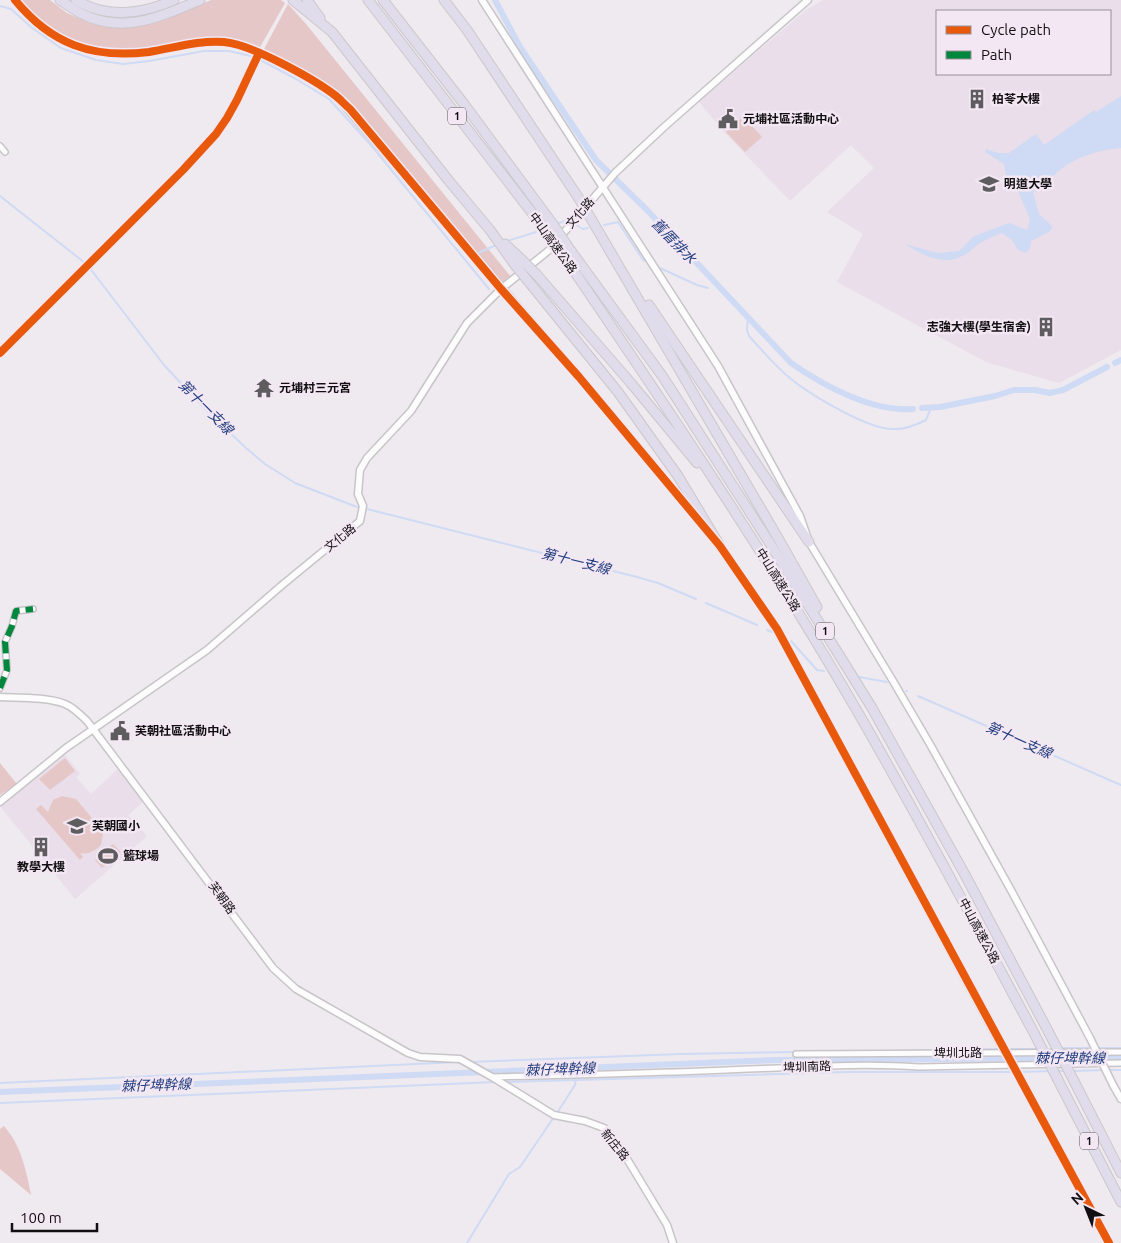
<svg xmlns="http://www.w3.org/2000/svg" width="1121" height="1243" font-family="Ubuntu,'Noto Sans TC',sans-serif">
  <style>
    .built { fill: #e9deea; fill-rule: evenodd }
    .green { fill: #e6c7c7 }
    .water { fill: #cfdaf4 }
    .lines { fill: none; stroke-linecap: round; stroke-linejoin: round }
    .stream { stroke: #cfdaf4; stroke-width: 2 }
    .canal { stroke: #cfdaf4; stroke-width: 6 }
    .minor-casing { stroke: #c8c5c9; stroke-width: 8 }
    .tertiary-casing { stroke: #c8c5c9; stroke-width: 9 }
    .motorway-casing { stroke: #cac8ca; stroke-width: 11 }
    .minor { stroke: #fdfcfd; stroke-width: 5 }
    .tertiary { stroke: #fdfcfd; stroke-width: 6 }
    .motorway { stroke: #e1dceb; stroke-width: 9 }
    .tertiary-bridge-casing { stroke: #c8c5c9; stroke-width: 9; stroke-linecap: butt }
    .motorway-bridge-casing { stroke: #cac8ca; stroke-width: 11; stroke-linecap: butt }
    .tertiary-bridge { stroke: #fdfcfd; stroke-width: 6 }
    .motorway-bridge { stroke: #e1dceb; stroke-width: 9 }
    .quiet { stroke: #00873e; stroke-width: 6; stroke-dasharray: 12 6; stroke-linecap: butt }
    .cycleway-casing { stroke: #f2e7f2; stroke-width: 11 }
    .cycleway { stroke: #e8590c; stroke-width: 8 }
    .labels { text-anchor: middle; stroke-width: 5; stroke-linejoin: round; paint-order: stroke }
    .shield { fill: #f2e7f2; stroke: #555055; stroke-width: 1 }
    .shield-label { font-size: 11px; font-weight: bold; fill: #120f12 }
    .poi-label { font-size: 12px; font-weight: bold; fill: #120f12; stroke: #f2e7f2; text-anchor: start }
    .street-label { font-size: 12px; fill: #120f12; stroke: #f2e7f2 }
    .water-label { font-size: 14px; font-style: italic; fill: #223d7f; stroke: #f2e7f2 }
  </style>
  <rect width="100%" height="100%" fill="#efeaef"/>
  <!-- built -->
  <g class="built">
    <path d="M823,0h298v350l-62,33 -73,-21 -149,-80 26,-48 -36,-22 47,-44 -23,-23 -61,56 -66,-69 -25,-30 107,-92zM937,11h173v63h-173z"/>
    <path d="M65,755l15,19 -4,3 15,17 28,-26 24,34 -15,13 19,21 -72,63 -75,-93z"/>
  </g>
  <!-- green -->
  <g class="green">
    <path d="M20,0h30l17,13 23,10 34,4 23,-4 39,-12 25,-11h70l4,3 -26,46c-10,-4 -21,-9 -33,-9 -15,0 -31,4 -46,6 -64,7 -115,9 -160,-46z"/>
    <path d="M288,4l18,20 205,253 -9,7 -81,-94 -56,-70 -20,-20 -22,-17 -60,-32z"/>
    <path d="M743,116l19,21 -17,15 -19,-20z"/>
    <path d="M65,758l10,13 -25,19 -11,-11z"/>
    <path d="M0,763l17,21 -17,11z"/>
    <path d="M62,796l14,3 26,31 1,4 -2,11c-6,6 -13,10 -21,8l3,4 -3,3 -44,-51 5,-4 7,7 5,-12z"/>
    <path d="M113,844l8,8 -19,16 -7,-8z"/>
    <path d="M4,1126c17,19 22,44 27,69l-31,-26v-40z"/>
  </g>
  <!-- water -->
  <path class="water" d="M1121,96v52c-22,2 -43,8 -60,21 -10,8 -17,18 -28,23l6,22 14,13 -4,5 -18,9 -1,8 -4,4 -8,-3 -6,-10 -10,-7c-9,3 -17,7 -25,12 -4,3 -8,8 -13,10 -19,12 -42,0 -59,-11l32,9 22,-2 15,-15 35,-13 18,7 3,-11 -12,-28 -9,-7 -3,-6 -2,-14 -19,-12 1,-3 12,4h11l27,-19 8,11 50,-35 2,2z"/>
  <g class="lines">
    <!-- stream -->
    <g class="stream">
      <path d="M0,6l11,3 21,19 29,20 35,12 27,4 26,-3 55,-10h25l26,6 41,22 33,20 41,45 119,145"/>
      <path d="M0,196l85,67"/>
      <path d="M556,224l12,-4"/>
      <path d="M576,225l7,4 5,-1"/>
      <path d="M604,225l14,-3 25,38 3,1"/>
      <path d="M507,241l29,-9"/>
      <path d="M478,253l16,-7"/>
      <path d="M89,267l75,98 42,45 40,38 19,16 30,19 62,24"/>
      <path d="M660,268l37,17 11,3"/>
      <path d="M723,292l5,2"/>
      <path d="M748,316l-1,14 2,6c11,12 22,25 34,36 20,19 83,57 110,57 11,1 23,-4 33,-9l5,-12"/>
      <path d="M367,509l270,68 21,6 38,16"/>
      <path d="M706,603l51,22"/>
      <path d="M767,630l5,2"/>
      <path d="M791,641l26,29 7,1"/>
      <path d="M859,677l28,5"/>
      <path d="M906,691h1"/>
      <path d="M918,696l203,89"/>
      <path d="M1061,1048h60"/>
      <path d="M1006,1049h33"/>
      <path d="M886,1051l115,-2"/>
      <path d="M469,1062l212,-8 115,-2"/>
      <path d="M1108,1070h13"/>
      <path d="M1056,1071h10"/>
      <path d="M1073,1071l31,-1"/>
      <path d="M1018,1072l33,-1"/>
      <path d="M506,1082l340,-10h168"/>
      <path d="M0,1083l459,-21"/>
      <path d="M0,1103l496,-21"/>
      <path d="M557,1113l18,-28 1,-7"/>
      <path d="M467,1243l42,-69 11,-7 34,-50"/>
    </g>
    <!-- canal -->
    <g class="canal">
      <path d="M495,0l25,47 76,113 52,51 143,152c33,23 81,49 122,46"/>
      <path d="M1115,363l6,-3"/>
      <path d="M922,408l18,-1 55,-11 19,-6h21l15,3 13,-3 44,-23"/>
      <path d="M0,1092l776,-32 345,-2"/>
    </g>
    <defs>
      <g id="minor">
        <path d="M0,146l5,6"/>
        <path d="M0,688l7,-18 -2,-28 7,-16 4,-15 17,-2"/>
        <path d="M796,1054l325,-2"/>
        <path d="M492,1077c86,-2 171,-4 256,-8 57,-2 115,-6 171,-2l202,-4"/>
      </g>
      <g id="tertiary">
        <path d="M15,0c36,44 78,60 135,51 25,-3 50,-12 75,-9 31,3 86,37 112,55l242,280 126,151"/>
        <path d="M482,0l236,366 82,150 9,26 84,139 38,65 81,146 78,146"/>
        <path d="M718,543l59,86 221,411"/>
        <path d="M0,697c19,1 47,0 65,7 8,3 15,10 22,17l186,247 23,21 112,64 12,4 40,2 32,18 62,38 31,6 19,7 17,21 46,76 6,18"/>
        <path d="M0,802l66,-54 141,-98 74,-64 79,-65 3,-15 -5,-12 2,-24 7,-12 44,-47 56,-88 34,-34 47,-38 67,-78 48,-45 145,-128"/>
        <path d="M1024,1085l85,158"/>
        <path d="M1113,1085l8,14"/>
      </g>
      <g id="motorway">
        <path d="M60,0c6,4 13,9 20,13 42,22 80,4 120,-13"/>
        <path d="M76,0c30,19 67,14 98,0"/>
        <path d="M293,0l39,32 117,149 41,49 25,35"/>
        <path d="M307,0l13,18"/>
        <path d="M368,0l178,231"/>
        <path d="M383,0l81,104 88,119"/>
        <path d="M444,0l23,30 111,167"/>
        <path d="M590,217l188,321 39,69"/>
        <path d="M505,244l16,15"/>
        <path d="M571,251l92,126 106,165 103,166 92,165 84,158"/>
        <path d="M563,255c103,151 206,303 297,461 60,104 117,211 174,317"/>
        <path d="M537,275l93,107 67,81"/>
        <path d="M533,287l85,105 60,84 42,70"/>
        <path d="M649,305l160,237"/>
        <path d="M1058,1080l63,122"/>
        <path d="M1075,1083l46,90"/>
      </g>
    </defs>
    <!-- minor casing -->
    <use href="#minor" class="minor-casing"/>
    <!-- tertiary casing -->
    <use href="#tertiary" class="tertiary-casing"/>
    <!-- motorway casing -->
    <use href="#motorway" class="motorway-casing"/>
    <!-- minor -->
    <use href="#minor" class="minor"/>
    <!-- tertiary -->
    <use href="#tertiary" class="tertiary"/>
    <!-- motorway -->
    <use href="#motorway" class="motorway"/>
    <defs>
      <g id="tertiary-bridge">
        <path d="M1090,1038l23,47"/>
        <path d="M998,1040l26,45"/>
      </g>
      <g id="motorway-bridge">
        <path d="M578,197l12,20"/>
        <path d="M552,223l19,28"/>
        <path d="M546,231l17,24"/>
        <path d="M521,259l16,16"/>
        <path d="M515,265l18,22"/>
        <path d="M1048,1031l27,52"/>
        <path d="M1034,1033l24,47"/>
      </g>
    </defs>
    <!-- tertiary-bridge casing -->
    <use href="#tertiary-bridge" class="tertiary-bridge-casing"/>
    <!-- motorway-bridge casing -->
    <use href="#motorway-bridge" class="motorway-bridge-casing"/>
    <!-- tertiary-bridge -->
    <use href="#tertiary-bridge" class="tertiary-bridge"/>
    <!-- motorway-bridge -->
    <use href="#motorway-bridge" class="motorway-bridge"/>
    <!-- quiet -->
    <path class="quiet" d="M0,688l7,-18 -2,-28 7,-16 4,-15 17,-2"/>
    <defs>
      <g id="cycleway">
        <path d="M15,0c36,44 77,59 134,52 25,-4 50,-12 75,-10 27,2 90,37 112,54 5,4 9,9 14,13l151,180 78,88 141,169 57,83 332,614"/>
        <path d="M0,353l183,-183 33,-36 11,-16 10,-18 22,-47"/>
      </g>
    </defs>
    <!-- cycleway casing -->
    <use href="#cycleway" class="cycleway-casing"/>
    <!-- cycleway -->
    <use href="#cycleway" class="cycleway"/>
  </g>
  <!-- icons -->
  <defs>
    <symbol id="building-bare" viewBox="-9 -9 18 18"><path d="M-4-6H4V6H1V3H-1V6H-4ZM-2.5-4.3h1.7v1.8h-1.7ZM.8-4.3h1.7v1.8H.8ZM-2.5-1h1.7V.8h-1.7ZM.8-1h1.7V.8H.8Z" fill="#5f5c5f" stroke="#f2e7f2" stroke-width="2.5" paint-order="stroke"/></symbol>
    <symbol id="civic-bare" viewBox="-9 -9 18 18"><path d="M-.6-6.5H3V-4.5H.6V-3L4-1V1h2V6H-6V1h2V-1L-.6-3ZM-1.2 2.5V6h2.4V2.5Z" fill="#5f5c5f" stroke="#f2e7f2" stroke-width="2.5" paint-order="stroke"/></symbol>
    <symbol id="university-bare" viewBox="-9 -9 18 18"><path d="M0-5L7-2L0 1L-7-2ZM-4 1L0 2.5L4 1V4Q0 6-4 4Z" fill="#5f5c5f" stroke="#f2e7f2" stroke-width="2.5" paint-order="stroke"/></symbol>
    <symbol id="temple-bare" viewBox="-9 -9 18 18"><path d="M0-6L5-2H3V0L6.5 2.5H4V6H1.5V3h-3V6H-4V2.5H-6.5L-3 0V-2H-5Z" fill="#5f5c5f" stroke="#f2e7f2" stroke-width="2.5" paint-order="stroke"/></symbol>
    <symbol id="school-bare" viewBox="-9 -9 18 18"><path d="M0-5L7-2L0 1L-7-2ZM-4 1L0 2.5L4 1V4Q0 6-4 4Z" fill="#5f5c5f" stroke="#f2e7f2" stroke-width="2.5" paint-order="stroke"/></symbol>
    <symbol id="stadium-bare" viewBox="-9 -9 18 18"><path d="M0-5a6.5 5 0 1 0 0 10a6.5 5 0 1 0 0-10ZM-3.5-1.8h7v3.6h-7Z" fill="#5f5c5f" stroke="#f2e7f2" stroke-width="2.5" paint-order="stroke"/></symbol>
  </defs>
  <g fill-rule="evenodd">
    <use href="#building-bare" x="963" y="85" width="28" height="28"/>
    <use href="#civic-bare" x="714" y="105" width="28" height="28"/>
    <use href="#university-bare" x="975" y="170" width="28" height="28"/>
    <use href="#building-bare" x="1032" y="313" width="28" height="28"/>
    <use href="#temple-bare" x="250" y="374" width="28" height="28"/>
    <use href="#civic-bare" x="106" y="717" width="28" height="28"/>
    <use href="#school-bare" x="63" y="812" width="28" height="28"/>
    <use href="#building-bare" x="27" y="833" width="28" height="28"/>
    <use href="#stadium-bare" x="94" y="842" width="28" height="28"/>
  </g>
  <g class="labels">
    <!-- shield labels -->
    <g class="shield">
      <rect x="448" y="107.5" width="18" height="17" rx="4"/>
      <rect x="816" y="622.5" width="18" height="17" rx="4"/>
      <rect x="1080" y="1132.5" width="18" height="17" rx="4"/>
    </g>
    <g class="shield-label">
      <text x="457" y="120">1</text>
      <text x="825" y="635">1</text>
      <text x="1089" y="1145">1</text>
    </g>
    <!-- poi labels -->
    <g class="poi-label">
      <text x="992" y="103">柏苓大樓</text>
      <text x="743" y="123">元埔社區活動中心</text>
      <text x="1004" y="188">明道大學</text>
      <text x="1031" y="331" text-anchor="end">志強大樓(學生宿舍)</text>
      <text x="279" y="392">元埔村三元宮</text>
      <text x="135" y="735">芙朝社區活動中心</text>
      <text x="92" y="830">芙朝國小</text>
      <text x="123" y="860">籃球場</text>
      <text x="41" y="871" text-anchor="middle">教學大樓</text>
    </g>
    <!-- street labels -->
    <g class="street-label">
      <text transform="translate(580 213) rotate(-49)" y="4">文化路</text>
      <text transform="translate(553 243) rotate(54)" y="4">中山高速公路</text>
      <text transform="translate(340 538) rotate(-39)" y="4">文化路</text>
      <text transform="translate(778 580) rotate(58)" y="4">中山高速公路</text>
      <text transform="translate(222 898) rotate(54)" y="4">芙朝路</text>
      <text transform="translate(979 931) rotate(62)" y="4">中山高速公路</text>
      <text x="958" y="1057">埤圳北路</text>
      <text transform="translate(807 1067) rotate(-2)" y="4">埤圳南路</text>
      <text transform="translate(615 1145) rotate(51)" y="4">新庄路</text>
    </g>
    <!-- water labels -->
    <g class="water-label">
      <text transform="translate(674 241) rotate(46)" y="5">舊厝排水</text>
      <text transform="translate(206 407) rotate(45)" y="5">第十一支線</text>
      <text transform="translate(576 561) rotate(14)" y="5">第十一支線</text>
      <text transform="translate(1019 740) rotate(24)" y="5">第十一支線</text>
      <text x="1070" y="1063">棘仔埤幹線</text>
      <text transform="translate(560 1069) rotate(-2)" y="5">棘仔埤幹線</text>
      <text transform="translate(156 1085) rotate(-2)" y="5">棘仔埤幹線</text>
    </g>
  </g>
  <!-- legend -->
  <rect x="936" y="10" width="175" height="65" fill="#f2e7f2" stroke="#989198"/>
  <rect x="946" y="26" width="25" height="8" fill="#e8590c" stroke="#989198"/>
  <text x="981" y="35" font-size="15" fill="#120f12">Cycle path</text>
  <rect x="946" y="51" width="25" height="8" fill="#00873e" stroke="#989198"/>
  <text x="981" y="60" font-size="15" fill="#120f12">Path</text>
  <!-- north arrow -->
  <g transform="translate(1086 1208) rotate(317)" stroke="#f2e7f2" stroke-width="4" paint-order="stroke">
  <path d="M0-4L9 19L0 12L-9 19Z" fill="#120f12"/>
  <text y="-8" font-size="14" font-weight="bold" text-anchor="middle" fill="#120f12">N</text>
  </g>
  <!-- scale -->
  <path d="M12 1223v8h85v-8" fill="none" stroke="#120f12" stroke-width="2.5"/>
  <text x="20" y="1223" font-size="15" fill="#120f12" stroke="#f2e7f2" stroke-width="4" paint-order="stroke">100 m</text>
</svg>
